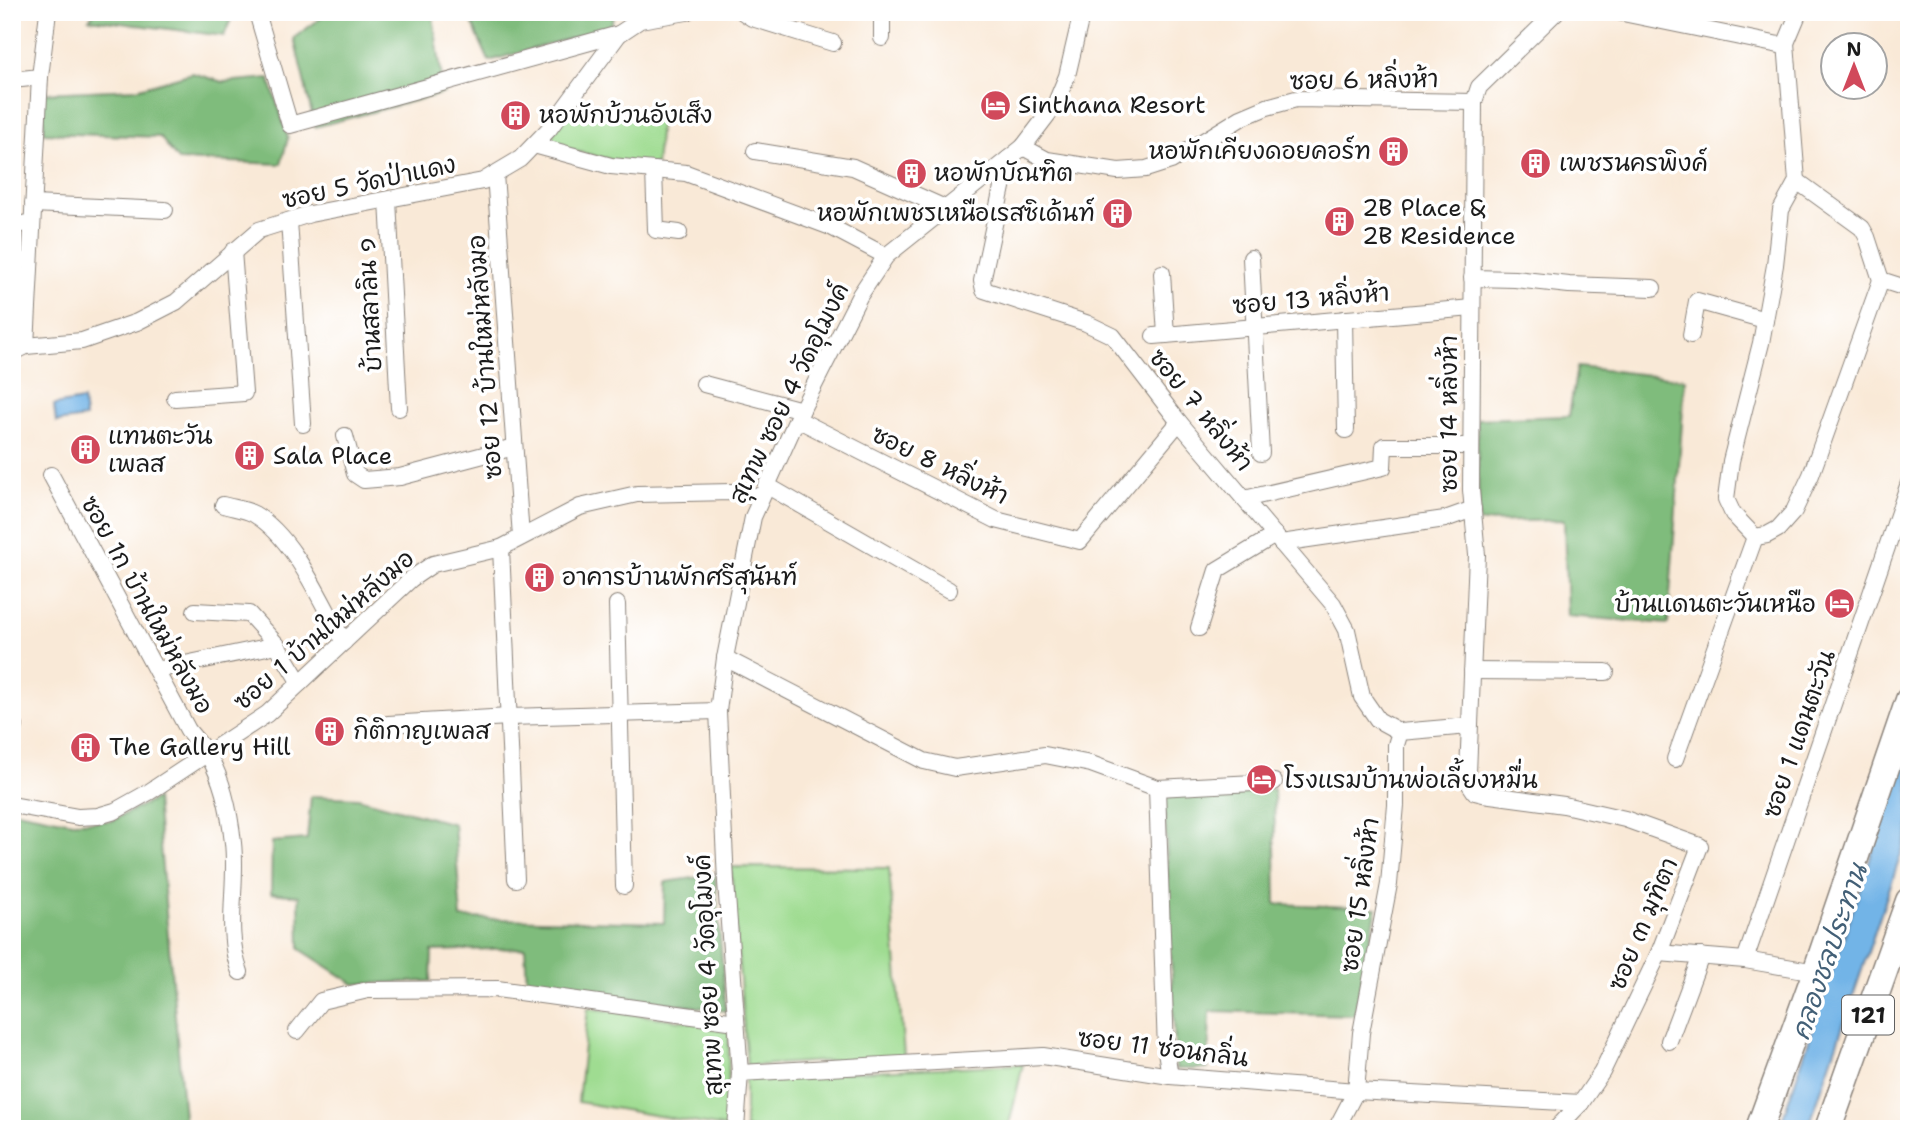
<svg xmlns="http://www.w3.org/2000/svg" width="1921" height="1141" font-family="'Shantell Sans','Playpen Sans Thai',sans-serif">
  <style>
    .green { fill: #9fdc91; stroke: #5e7c56; stroke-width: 2 }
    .forest { fill: #7fbc7b; stroke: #4e6c4c; stroke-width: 2 }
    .water { fill: #72b4e7; stroke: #476882; stroke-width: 2 }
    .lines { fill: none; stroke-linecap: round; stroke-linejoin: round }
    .minor-casing { stroke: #8a827a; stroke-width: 18 }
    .primary-casing { stroke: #8a827a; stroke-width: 29 }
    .minor { stroke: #fff; stroke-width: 16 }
    .primary { stroke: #fff; stroke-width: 26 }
    .labels { text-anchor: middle; stroke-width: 7; stroke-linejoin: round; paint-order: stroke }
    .shield { fill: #fff; stroke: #606060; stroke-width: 2 }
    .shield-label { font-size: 23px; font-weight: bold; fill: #1c1c1c }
    .street-label { font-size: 24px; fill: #1c1c1c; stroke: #fff }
    .poi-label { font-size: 24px; fill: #1c1c1c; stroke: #fff; text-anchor: start }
    .water-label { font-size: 26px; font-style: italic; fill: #436077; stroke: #fff }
  </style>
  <rect width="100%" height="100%" fill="#fff"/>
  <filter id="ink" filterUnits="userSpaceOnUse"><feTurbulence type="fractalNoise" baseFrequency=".0143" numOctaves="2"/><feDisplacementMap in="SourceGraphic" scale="14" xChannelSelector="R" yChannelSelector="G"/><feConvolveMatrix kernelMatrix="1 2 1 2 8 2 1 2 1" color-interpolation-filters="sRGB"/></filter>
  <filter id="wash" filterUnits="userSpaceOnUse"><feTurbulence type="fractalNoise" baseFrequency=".00686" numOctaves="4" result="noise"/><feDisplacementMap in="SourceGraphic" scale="28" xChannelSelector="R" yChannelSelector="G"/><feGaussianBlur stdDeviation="1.57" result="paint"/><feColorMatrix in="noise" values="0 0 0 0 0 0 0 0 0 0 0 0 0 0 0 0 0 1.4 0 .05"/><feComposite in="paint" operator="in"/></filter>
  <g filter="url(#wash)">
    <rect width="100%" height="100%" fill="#f9e9d7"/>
    <!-- green -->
    <g class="green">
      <path d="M567,110l93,12 -4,44 -45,-6 -64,-16z"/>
      <path d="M731,867l158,1 15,188 -157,10z"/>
      <path d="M588,1008l141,19 -1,101 -150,-26z"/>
      <path d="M1023,1064l-15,65h-263v-52z"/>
    </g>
    <!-- forest -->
    <g class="forest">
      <path d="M95,12h139l-10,24 -135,-17z"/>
      <path d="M329,12h118l-14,4 11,77 -129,34 -21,-89z"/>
      <path d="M467,12h148l-5,15 -121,34z"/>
      <path d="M192,73l31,9 46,-4 19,60 -7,26 -103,-4 -18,-23 -116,-4 -1,-40 93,-4z"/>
      <path d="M1577,367l108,12 -17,245 -101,-8 -3,-96 -85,2 -2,-103 92,-3z"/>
      <path d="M1274,789l2,115 101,4 -23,107 -144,-4 -2,58h-32l-12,-275z"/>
      <path d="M311,796l47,2 96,26 7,94 203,5 1,-41 50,-7 11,136 -199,-28 -2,-35 -93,3 -1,30 -77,3 -54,-35 -1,-53 -28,-3 1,-51 35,-3z"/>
      <path d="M156,799l29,330h-173v-319l60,12 39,-1z"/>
    </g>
    <!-- water -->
    <g class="water">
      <path d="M83,400l2,18 -29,4 -2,-17z"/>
      <path d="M1909,743v88l-101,298h-29z"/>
    </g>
  </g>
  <g filter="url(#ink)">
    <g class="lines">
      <defs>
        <g id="minor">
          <path d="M266,12l-8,4 32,109 329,-91"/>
          <path d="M743,12l9,6 81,25"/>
          <path d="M882,12v26"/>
          <path d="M1618,12l161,33 7,-2 13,-31"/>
          <path d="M12,80l28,-3"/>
          <path d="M534,145l77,21 75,7 145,54 55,29"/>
          <path d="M1023,147l24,13 71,11 28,-2 25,-8 70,-43 26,-11 29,-8 178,3"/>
          <path d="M755,151l98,16 92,41"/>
          <path d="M1008,159l-26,122 2,9 102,33 27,13 66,86 154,182 14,26 15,67 16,23 22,12"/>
          <path d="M654,170l2,60 23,3"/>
          <path d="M495,174l26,363"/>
          <path d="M388,200l11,208"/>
          <path d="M33,204l132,6"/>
          <path d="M289,221l14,203"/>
          <path d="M12,226l20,-4"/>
          <path d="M1251,258l10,195"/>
          <path d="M1162,273l4,62"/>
          <path d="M1472,278l43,1 54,6 84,3"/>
          <path d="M1881,280l28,9"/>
          <path d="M1344,319l2,111"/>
          <path d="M1691,335l6,-34 68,19"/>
          <path d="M1154,336l318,-28"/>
          <path d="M26,346l14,-269 8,-65"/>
          <path d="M12,353l14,-7 56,-5 55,-19 39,-20 83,-72 51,-16 173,-33 37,-22 29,-30 70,-95 21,-14 47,-8"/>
          <path d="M704,384l98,26"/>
          <path d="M175,398l69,-5 -11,-142"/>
          <path d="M797,419l199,101 84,21 99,-119"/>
          <path d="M345,436l10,38 9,6 36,-3 114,-30"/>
          <path d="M51,475l137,255c6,8 14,16 20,25 15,25 22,60 25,88 5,43 -9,87 7,129"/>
          <path d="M766,485l183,105"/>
          <path d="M1244,499l139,-32 1,-21h87"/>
          <path d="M223,505c10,3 22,4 31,9 41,24 66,87 90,128"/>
          <path d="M1755,537l-22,-23 -7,-15 5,-38 30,-118 14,-78 6,-55 16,-29 -11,-138"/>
          <path d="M1755,537l12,-2 11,-6 16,-18 17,-36 70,-195 -14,-43 -5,-9 -65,-47"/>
          <path d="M1281,543l164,-24 28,-10"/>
          <path d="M501,548l15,331"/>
          <path d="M617,604l7,282"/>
          <path d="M195,611l54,3 28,31 23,38"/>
          <path d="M1199,628l18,-58 58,-35"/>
          <path d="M725,658l199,103 31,7 90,-13 46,9 66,24 117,-6"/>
          <path d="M156,670l121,-25"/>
          <path d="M1472,671l134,1"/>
          <path d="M388,724l121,-7 209,-6"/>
          <path d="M12,737l3,-11"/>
          <path d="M1675,759l80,-222"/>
          <path d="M1157,788l9,263 4,25"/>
          <path d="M12,805l66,12 20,-1 17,-5 34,-19 118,-78 144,-135 22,-15 68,-16 79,-41 57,-13 95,-2 29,5"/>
          <path d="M1659,953l86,7 71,12"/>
          <path d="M1745,960l164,-477"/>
          <path d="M297,1031l24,-30 47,-11 129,-1 239,33"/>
          <path d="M1669,1041l32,-85"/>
          <path d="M740,1073l303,-17 127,20 186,15 225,12"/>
          <path d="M736,1129l4,-56 -14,-191 -8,-171 7,-53 28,-141 44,-98 63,-124 26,-39 137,-109 32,-42 12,-29 15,-64"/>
          <path d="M1336,1129l20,-38 5,-58 28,-149 7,-79v-60l4,-13 69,-6"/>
          <path d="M1556,1129l25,-26 21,-31 57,-119 41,-107 -75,-27 -61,-14 -81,-11 -8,-2 -6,-9 -1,-10 9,-218 -6,-65 3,-388 5,-15 77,-75"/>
        </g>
        <g id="primary">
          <path d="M1759,1129l57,-157 93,-272"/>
          <path d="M1828,1129l81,-228"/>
        </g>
      </defs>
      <!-- minor casing -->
      <use href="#minor" class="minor-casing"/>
      <!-- primary casing -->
      <use href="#primary" class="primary-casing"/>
      <!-- minor -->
      <use href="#minor" class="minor"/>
      <!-- primary -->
      <use href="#primary" class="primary"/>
    </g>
  </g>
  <!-- icons -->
  <defs>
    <symbol id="hotel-disc" viewBox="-11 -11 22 22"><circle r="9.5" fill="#d1495b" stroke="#fff"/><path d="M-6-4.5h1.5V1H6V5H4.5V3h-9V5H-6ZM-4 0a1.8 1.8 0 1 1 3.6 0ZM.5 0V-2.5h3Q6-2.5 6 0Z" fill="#fff"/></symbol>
    <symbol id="building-disc" viewBox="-11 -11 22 22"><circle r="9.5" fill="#d1495b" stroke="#fff"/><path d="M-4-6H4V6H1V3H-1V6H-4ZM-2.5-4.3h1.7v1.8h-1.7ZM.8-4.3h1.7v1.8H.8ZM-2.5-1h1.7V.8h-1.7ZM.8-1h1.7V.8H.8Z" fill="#fff"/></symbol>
  </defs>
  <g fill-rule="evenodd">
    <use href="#hotel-disc" x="978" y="88" width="35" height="35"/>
    <use href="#building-disc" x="498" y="98" width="35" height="35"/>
    <use href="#building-disc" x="1376" y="134" width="35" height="35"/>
    <use href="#building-disc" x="1518" y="146" width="35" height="35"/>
    <use href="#building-disc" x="894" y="156" width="35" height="35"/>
    <use href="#building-disc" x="1100" y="196" width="35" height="35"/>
    <use href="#building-disc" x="1322" y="204" width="35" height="35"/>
    <use href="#building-disc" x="68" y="432" width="35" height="35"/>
    <use href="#building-disc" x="232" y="438" width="35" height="35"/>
    <use href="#building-disc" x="522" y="560" width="35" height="35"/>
    <use href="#hotel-disc" x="1822" y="586" width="35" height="35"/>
    <use href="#building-disc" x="312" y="714" width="35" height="35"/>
    <use href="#building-disc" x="68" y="730" width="35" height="35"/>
    <use href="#hotel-disc" x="1244" y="762" width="35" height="35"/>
  </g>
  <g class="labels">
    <!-- shield labels -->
    <rect class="shield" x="1842" y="995.5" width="52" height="39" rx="5"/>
    <g class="shield-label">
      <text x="1868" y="1023">121</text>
    </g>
    <!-- street labels -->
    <g class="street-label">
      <text transform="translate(1364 80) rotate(-1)" y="8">ซอย 6 หลิ่งห้า</text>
      <text transform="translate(369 182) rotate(-12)" y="8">ซอย 5 วัดป่าแดง</text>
      <text transform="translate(1311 299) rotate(-5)" y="8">ซอย 13 หลิ่งห้า</text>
      <text transform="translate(370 305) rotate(-93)" y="8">บ้านสลาลิน ๑</text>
      <text transform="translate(485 357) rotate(-94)" y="8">ซอย 12 บ้านใหม่หลังมอ</text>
      <text transform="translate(789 393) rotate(-64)" y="8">สุเทพ ซอย 4 วัดอุโมงค์</text>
      <text transform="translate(1201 410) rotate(51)" y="8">ซอย 7 หลิ่งห้า</text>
      <text transform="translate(1449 414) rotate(-90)" y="8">ซอย 14 หลิ่งห้า</text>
      <text transform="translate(940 465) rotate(26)" y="8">ซอย 8 หลิ่งห้า</text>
      <text transform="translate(147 605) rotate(61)" y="8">ซอย 1ก บ้านใหม่หลังมอ</text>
      <text transform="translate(324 630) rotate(-41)" y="8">ซอย 1 บ้านใหม่หลังมอ</text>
      <text transform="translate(1799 734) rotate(-71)" y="8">ซอย 1 แดนตะวัน</text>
      <text transform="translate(1360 895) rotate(-82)" y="8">ซอย 15 หลิ่งห้า</text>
      <text transform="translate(1643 924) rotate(-67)" y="8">ซอย ๓ มุทิตา</text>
      <text transform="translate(708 975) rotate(-93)" y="8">สุเทพ ซอย 4 วัดอุโมงค์</text>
      <text transform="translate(1163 1048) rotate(7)" y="8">ซอย 11 ซ่อนกลิ่น</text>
    </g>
    <!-- poi labels -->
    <g class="poi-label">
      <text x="1018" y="113">Sinthana Resort</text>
      <text x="539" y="123">หอพักบ้วนอังเส็ง</text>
      <text x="1371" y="159" text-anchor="end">หอพักเคียงดอยคอร์ท</text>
      <text x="1559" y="171">เพชรนครพิงค์</text>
      <text x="934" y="181">หอพักบัณฑิต</text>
      <text x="1362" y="216">2B Place &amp;<tspan x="1362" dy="28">2B Residence</tspan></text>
      <text x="1095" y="221" text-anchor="end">หอพักเพชรเหนือเรสซิเด้นท์</text>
      <text x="108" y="444">แทนตะวัน<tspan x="108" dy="28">เพลส</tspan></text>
      <text x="273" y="464">Sala Place</text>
      <text x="562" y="585">อาคารบ้านพักศรีสุนันท์</text>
      <text x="1816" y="612" text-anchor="end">บ้านแดนตะวันเหนือ</text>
      <text x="353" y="739">กิติกาญเพลส</text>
      <text x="109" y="755">The Gallery Hill</text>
      <text x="1284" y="788">โรงแรมบ้านพ่อเลี้ยงหมื่น</text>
    </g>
    <!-- water labels -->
    <g class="water-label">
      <text transform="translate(1829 952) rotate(-71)" y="9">คลองชลประทาน</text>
    </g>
  </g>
  <!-- margin -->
  <rect width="1921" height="1141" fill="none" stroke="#fff" stroke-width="42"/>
  <!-- north arrow -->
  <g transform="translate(1854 66)"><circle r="33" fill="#ffffff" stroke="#a4a4a4" stroke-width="2"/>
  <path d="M0-5L12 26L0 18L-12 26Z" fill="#d1495b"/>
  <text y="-10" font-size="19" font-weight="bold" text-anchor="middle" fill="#1c1c1c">N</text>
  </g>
</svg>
